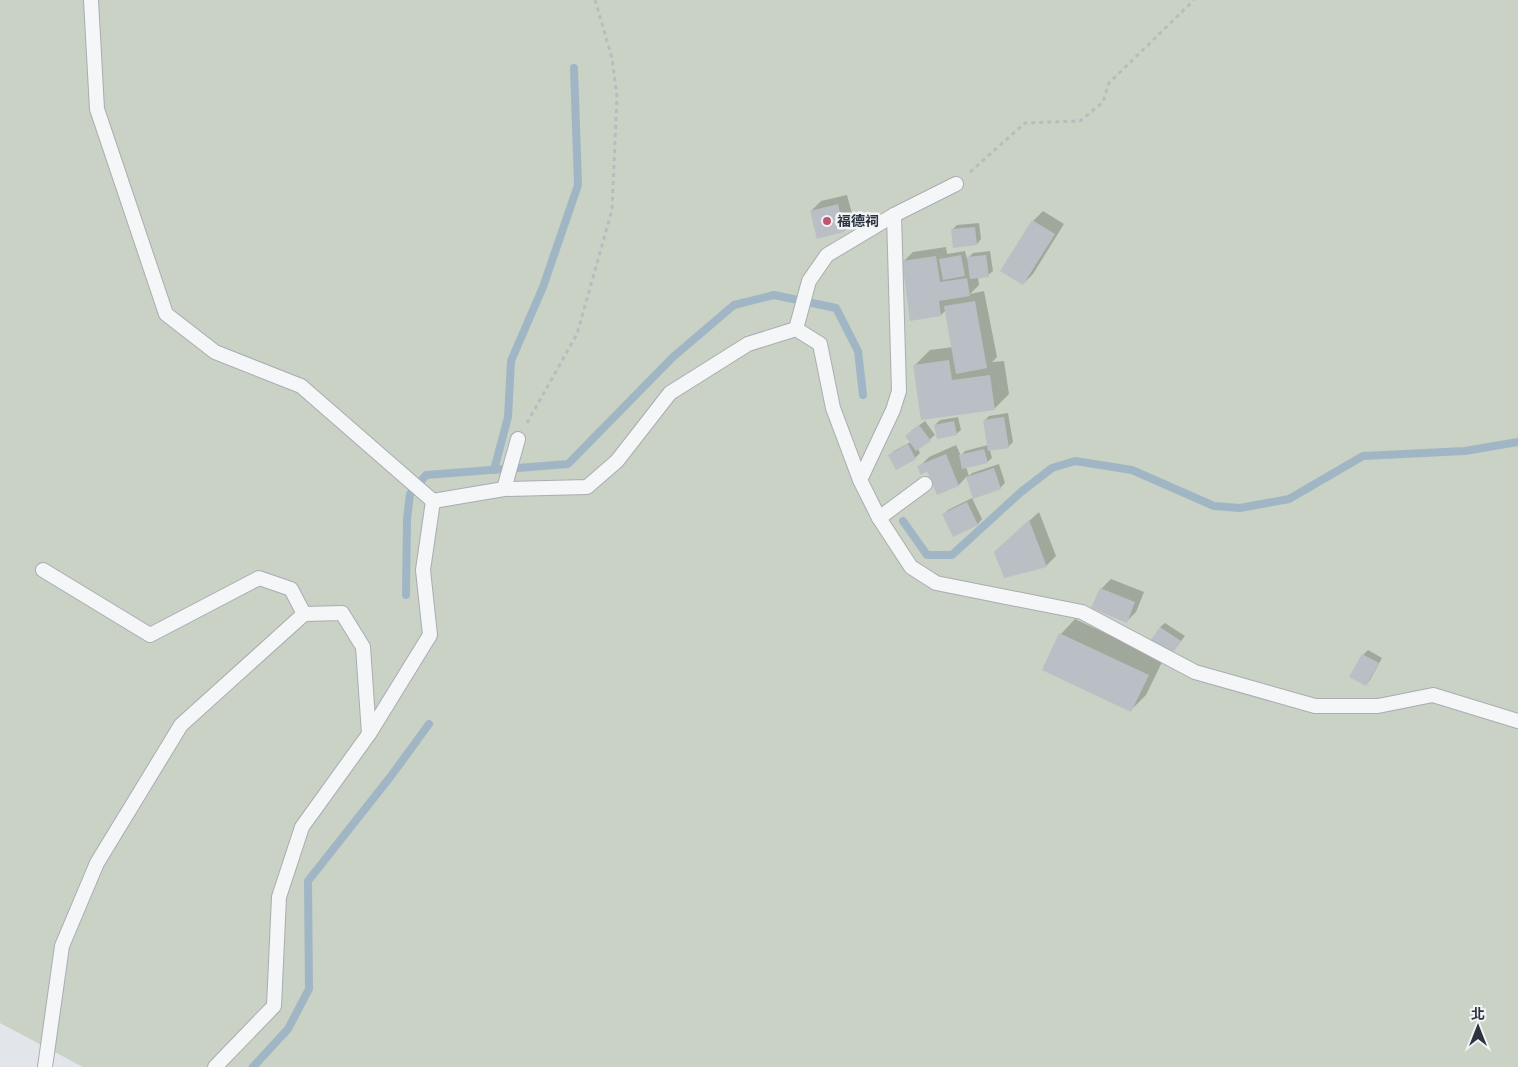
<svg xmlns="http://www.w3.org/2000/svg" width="1518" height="1067" font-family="'Alegreya Sans','Noto Sans TC',sans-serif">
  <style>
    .green { fill: #c9d2c4 }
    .shadow { fill: #0003 }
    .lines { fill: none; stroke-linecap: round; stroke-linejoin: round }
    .stream { stroke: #a1b6c5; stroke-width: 8 }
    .building { fill: #babfc5 }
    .lane-casing { stroke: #a8adb3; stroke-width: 16 }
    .path { stroke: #b8bcc0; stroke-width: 3; stroke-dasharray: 4 4; stroke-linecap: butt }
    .lane { stroke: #f4f6f8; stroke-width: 14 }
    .poi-dot { fill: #c0556e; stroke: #f2f4f7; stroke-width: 2 }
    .labels { text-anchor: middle; stroke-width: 5; stroke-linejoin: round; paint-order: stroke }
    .poi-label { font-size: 14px; font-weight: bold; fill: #2c353f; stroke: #f2f4f7; text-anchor: start }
  </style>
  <rect width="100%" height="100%" fill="#e2e5e9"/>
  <!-- green -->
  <path class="green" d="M0,0h1518v1067h-1435l-83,-44z"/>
  <!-- shadow -->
  <g class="shadow">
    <path d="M847,195l7,26 -10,10 -33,-20 10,-10z"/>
    <path d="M1043,211l21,13 -31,50 -10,10 10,-63z"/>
    <path d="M979,223l2,16 -4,5 -24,-15 4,-4z"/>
    <path d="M946,247l1,7 18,-3 2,8 6,-6 17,-2 3,20 -5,4 -10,2 1,8 -9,9 14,-3 13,66 -5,5 12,-1 5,33 -15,15 -79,-44 15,-15 23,-3 -7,-37 -5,5 -38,-53 10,-10z"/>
    <path d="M1008,413l5,29 -5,5 -18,3 2,8 -5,4 -21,5 3,9 3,-3 27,-9 6,19 -5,5 -26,9 -7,-21 -8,9 -21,8 -10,-23 -9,-3 10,-10 27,-12 5,11 4,-5 23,-6 -4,-24 5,-5z"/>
    <path d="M958,417l3,13 -5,4 -21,-9 5,-5z"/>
    <path d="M925,421l10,14 -17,14 2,4 -5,5 -25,-3 4,-4 17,-9v-11z"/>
    <path d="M972,498l10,21 -4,5 -24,11 -10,-21 4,-4z"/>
    <path d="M1039,512l17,44 -10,10 -40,-24z"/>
    <path d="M1111,579l33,13 -8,20 -10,10 -25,-33z"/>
    <path d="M1075,619l88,41 -17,35 -15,15 -87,-41 17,-35z"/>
    <path d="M1165,623l20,13 -14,18 -11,-27z"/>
    <path d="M1368,650l14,8 -12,22 -4,5 -3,-30z"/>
  </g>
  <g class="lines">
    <!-- stream -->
    <g class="stream">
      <path d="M494,470l14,-53 3,-56 32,-74 35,-102 -4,-117"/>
      <path d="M903,521l24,34h25l69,-63 31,-24 23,-7 57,9 82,36 26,2 49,-9 74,-43 102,-5 53,-9"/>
      <path d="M406,595l1,-76 3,-25 16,-19 142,-11 105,-107 61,-52 40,-10 62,13 22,43 5,44"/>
      <path d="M253,1067l35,-38 21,-40 -1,-108 83,-105 38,-52"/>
    </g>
  </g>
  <!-- building -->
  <g class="building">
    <path d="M838,204l6,28 -27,7 -7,-28z"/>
    <path d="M1032,220l23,14 -32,51 -23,-14z"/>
    <path d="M975,227l2,18 -24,3 -2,-19z"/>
    <path d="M961,255l4,21 -22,4 -4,-21z"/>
    <path d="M986,255l3,22 -19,2 -3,-22z"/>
    <path d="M936,256l4,26 27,-4 3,18 -31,5 2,15 -31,5 -8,-60z"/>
    <path d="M975,301l12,67 -31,6 -12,-68z"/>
    <path d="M949,360l3,20 38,-5 5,35 -74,10 -8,-55z"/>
    <path d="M1004,417l5,31 -21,3 -5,-31z"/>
    <path d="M954,421l3,14 -20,4 -3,-14z"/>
    <path d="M919,425l12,16 -15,10 -11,-15z"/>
    <path d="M908,444l8,15 -20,11 -8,-15z"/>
    <path d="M984,449l4,14 -26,6 -3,-14z"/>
    <path d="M946,454l13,32 -22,9 -10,-24 -6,4 -4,-9z"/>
    <path d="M994,468l7,21 -28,10 -7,-22z"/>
    <path d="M967,502l11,23 -25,12 -11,-23z"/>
    <path d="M1029,520l18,47 -43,11 -10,-26z"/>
    <path d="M1100,588l35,14 -8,21 -36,-15z"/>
    <path d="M1160,627l21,14 -10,14 -21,-14z"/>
    <path d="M1059,633l90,42 -18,37 -89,-42z"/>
    <path d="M1362,654l17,9 -13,23 -17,-9z"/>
  </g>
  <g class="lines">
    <defs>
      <g id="lane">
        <path d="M91,0l6,109 69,205 49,38 86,34 132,115"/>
        <path d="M796,329l13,-48 18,-26 67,-40 62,-31"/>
        <path d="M860,480l33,-70 6,-19 -5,-176"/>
        <path d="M504,489l14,-50"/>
        <path d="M879,518l46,-34"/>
        <path d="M43,570l107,65 109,-57 32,11 13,25 38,-1 21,34 6,87"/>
        <path d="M45,1067l17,-121 35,-83 84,-138 123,-111"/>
        <path d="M215,1067l59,-61 5,-109 23,-70 67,-93 61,-99 -7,-65 10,-69 71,-12 83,-2 30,-26 53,-68 78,-49 48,-15 24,15 13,64 27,72 19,38 32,49 25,16 146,29 113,60 120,34h63l55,-11 85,26"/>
      </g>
    </defs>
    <!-- lane casing -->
    <use href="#lane" class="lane-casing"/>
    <!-- path -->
    <g class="path">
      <path d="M970,172l55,-49 55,-2 23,-19 6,-19 85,-83"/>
      <path d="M527,423l50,-89 35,-124 5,-113 -5,-39 -17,-58"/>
    </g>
    <!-- lane -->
    <use href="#lane" class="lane"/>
  </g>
  <!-- markers -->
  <circle class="poi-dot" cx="827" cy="221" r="5"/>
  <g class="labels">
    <!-- poi labels -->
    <g class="poi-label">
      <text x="837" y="226">福德祠</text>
    </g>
  </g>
  <!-- north arrow -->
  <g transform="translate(1478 1027)" stroke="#f2f4f7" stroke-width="4" paint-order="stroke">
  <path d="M0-4L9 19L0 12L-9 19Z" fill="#2c353f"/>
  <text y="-8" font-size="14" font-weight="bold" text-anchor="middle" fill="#2c353f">北</text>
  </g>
</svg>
